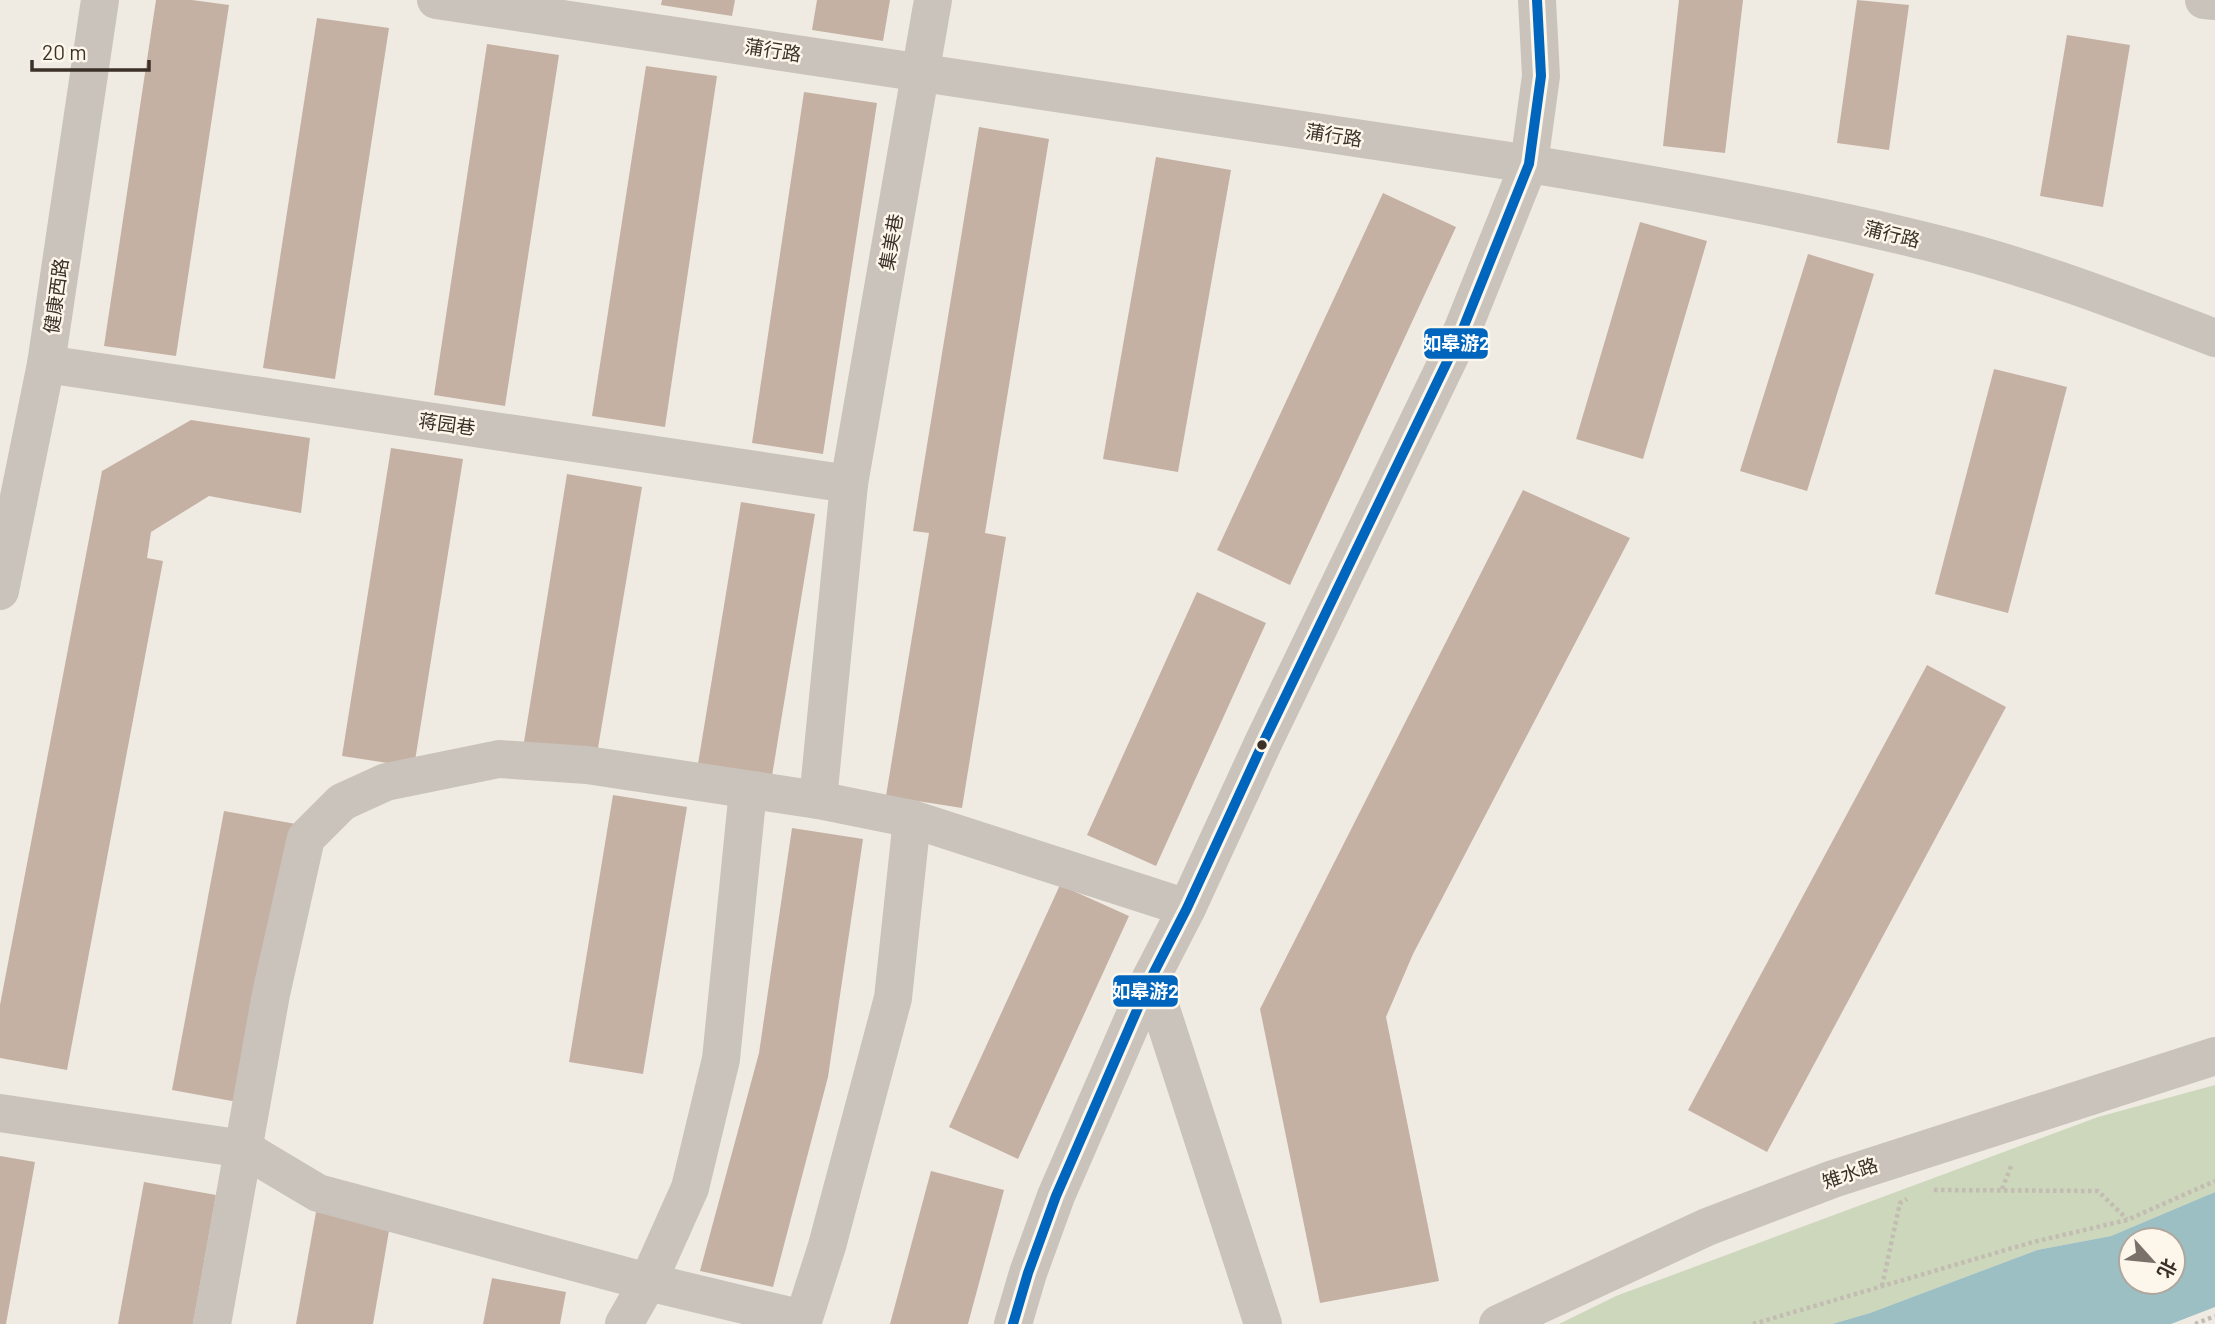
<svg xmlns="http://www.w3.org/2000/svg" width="2215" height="1324" font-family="Barlow,'Noto Sans SC',sans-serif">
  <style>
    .green { fill: #cdd7bb }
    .water { fill: #9cbfc4; fill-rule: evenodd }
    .building { fill: #c5b1a3 }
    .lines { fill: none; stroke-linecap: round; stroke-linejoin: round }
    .path { stroke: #c2bcb3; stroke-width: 4.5; stroke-dasharray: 3.5 3.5; stroke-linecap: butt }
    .minor { stroke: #c9c3bb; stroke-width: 38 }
    .bus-1-casing { stroke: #fcf6eb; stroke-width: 16 }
    .bus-1 { stroke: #0065bd; stroke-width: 10 }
    .bus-dot { fill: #3b3129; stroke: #fcf6eb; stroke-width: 2.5 }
    .labels { text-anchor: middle; stroke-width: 5; stroke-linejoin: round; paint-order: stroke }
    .street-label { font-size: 19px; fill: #3b3129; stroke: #fcf6eb }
    .line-badge { stroke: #fcf6eb; stroke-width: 2.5 }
    .badge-label { font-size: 19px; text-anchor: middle; font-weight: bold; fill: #fff }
  </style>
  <rect width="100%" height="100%" fill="#efebe3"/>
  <!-- green -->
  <path class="green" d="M2215,1085v107l-104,44 -74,14 -167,63 -38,11h-273l57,-28 482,-179z"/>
  <!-- water -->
  <path class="water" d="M2215,1192v115l-44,17h-339l38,-11 167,-63 74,-14zM2131,1240h42v42h-42z"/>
  <!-- building -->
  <g class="building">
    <path d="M156,0h36l37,5 -53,351 -72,-10z"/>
    <path d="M662,0h73l-3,16 -71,-11z"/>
    <path d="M817,0h73l-7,41 -71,-11z"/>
    <path d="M1679,0h64l-18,153 -62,-7z"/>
    <path d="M1857,0l52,5 -20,145 -52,-7z"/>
    <path d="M317,18l72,10 -54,351 -72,-11z"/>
    <path d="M2067,35l63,10 -27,162 -63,-11z"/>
    <path d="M487,44l72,11 -54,351 -71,-11z"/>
    <path d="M646,66l71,10 -52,351 -73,-11z"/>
    <path d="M804,92l73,11 -54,351 -71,-11z"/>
    <path d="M979,127l70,12 -64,394 21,4 -44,271 -76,-12 43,-263 -16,-2z"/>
    <path d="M1156,157l75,13 -53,302 -75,-13z"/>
    <path d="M1383,193l73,34 -166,358 -73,-35z"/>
    <path d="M1640,222l67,19 -64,218 -67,-20z"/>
    <path d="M1808,254l66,20 -67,217 -67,-20z"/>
    <path d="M1994,369l73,18 -59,226 -73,-19z"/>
    <path d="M191,420l119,18 -9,75 -92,-17 -58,36 -4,26 16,3 -96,509 -67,-12v-53l102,-534z"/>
    <path d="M391,448l72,11 -49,308 -72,-11z"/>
    <path d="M567,474l75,13 -45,267 -73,-12z"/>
    <path d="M1523,490l107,48 -217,416 -27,63 53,264 -119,22 -60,-294z"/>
    <path d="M741,502l74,12 -44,268 -74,-12z"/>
    <path d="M1197,592l69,31 -110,243 -69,-31z"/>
    <path d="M1927,665l79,42 -239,445 -79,-42z"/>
    <path d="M613,795l74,12 -44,267 -74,-12z"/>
    <path d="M224,811l72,13 -53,279 -71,-13z"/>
    <path d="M792,828l71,11 -35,238 -55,210 -73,-16 59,-218z"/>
    <path d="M1060,885l69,31 -111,243 -69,-32z"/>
    <path d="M0,1156l35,6 -29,162h-6z"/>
    <path d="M931,1171l73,19 -36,134h-78z"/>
    <path d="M144,1182l72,13 -23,129h-75z"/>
    <path d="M316,1212l74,13 -17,99h-77z"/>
    <path d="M492,1278l74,14 -6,32h-77z"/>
  </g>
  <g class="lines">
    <!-- path -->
    <g class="path">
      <path d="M2002,1189l10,-25"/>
      <path d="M1934,1190l164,1 29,28"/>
      <path d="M1882,1286l18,-83 7,-4"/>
      <path d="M1753,1324l280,-82 94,-22 88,-39"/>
      <path d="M2195,1324l20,-8"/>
    </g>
    <!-- minor -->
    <g class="minor">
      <path d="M436,0l1093,164c145,24 289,49 431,86 87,23 171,56 255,88"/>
      <path d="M2204,0l11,1"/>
      <path d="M46,364l803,120"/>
      <path d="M0,591l46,-227 54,-364"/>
      <path d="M818,800l31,-316 84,-484"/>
      <path d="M1151,978l112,346"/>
      <path d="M0,1113l244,36 74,44 330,89 155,37"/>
      <path d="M212,1324l59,-330 35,-156 36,-36 44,-20 113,-23 88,6 231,35 94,19 275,89"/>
      <path d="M624,1324l24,-42 42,-94 31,-129 27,-269"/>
      <path d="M802,1324l25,-78 66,-248 19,-179"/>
      <path d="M1013,1324l15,-51 28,-77 95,-218 36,-70 76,-165 199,-412 67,-167 12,-88 -4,-76"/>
      <path d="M1498,1324l209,-97 126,-48 382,-123"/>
    </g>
    <defs>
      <path id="bus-1" d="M1013,1324l15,-51 28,-77 95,-218 36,-70 76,-165 199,-412 67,-167 12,-88 -4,-76"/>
    </defs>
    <!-- bus-1 casing -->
    <use href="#bus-1" class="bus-1-casing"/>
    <!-- bus-1 -->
    <use href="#bus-1" class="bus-1"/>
  </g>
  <!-- markers -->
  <circle class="bus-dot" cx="1262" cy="745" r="6"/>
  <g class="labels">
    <!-- street labels -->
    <g class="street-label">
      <text transform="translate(773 50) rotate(9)" y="7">蒲行路</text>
      <text transform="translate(1334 135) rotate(9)" y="7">蒲行路</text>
      <text transform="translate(1892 234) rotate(14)" y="7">蒲行路</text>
      <text transform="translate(891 242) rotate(-80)" y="7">集美巷</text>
      <text transform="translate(56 296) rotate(-82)" y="7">健康西路</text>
      <text transform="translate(447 424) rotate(8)" y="7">蒋园巷</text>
      <text transform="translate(1850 1173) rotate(-19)" y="7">雉水路</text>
    </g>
  </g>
  <g class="line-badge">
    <rect x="1423" y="327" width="66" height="33" rx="7" fill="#0065bd"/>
    <rect x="1112" y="974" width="67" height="34" rx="7" fill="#0065bd"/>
  </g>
  <g class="badge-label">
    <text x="1456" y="350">如皋游2</text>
    <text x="1145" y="998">如皋游2</text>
  </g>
  <!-- north arrow -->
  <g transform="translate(2152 1261) rotate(117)"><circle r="33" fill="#fcf6eb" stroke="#afa79d" stroke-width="2"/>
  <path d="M0-5L12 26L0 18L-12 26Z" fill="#7a726a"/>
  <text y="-10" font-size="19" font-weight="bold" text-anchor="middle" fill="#3b3129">北</text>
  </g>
  <!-- scale -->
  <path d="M32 60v10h117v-10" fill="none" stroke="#3b3129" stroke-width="3.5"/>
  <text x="42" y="60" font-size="21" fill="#3b3129" stroke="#fcf6eb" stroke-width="5" paint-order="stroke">20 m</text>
</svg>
